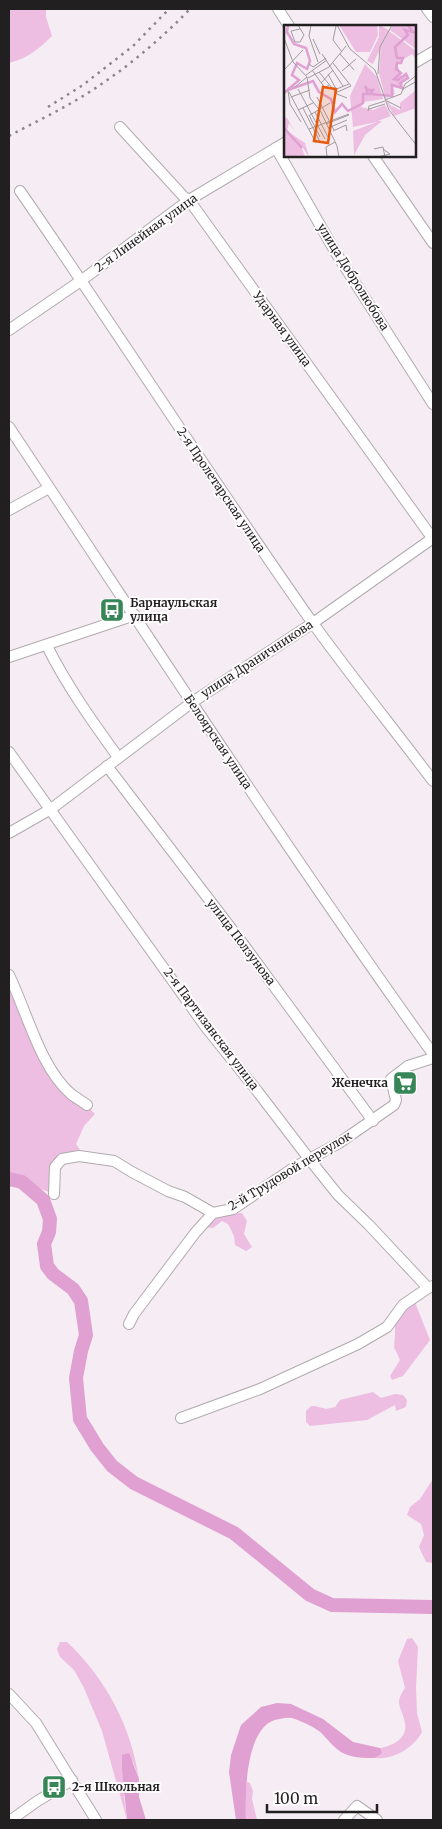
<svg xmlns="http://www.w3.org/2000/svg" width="442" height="1829" font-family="Merriweather,serif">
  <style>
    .green { fill: #edbee2 }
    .water { fill: #e0a0d2 }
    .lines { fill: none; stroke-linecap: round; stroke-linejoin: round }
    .river { stroke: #e0a0d2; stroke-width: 14 }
    .minor-casing { stroke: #b1aaaf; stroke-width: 12 }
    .minor { stroke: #fff; stroke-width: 10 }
    .rail { stroke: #8b8689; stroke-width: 2.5; stroke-dasharray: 2.5 5; stroke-linecap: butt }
    .labels { text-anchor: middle; stroke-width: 4; stroke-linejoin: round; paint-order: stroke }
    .street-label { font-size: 12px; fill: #211f20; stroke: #fffcfe }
    .poi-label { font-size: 12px; font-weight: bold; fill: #211f20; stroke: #fffcfe; text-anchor: start }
    .inset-river { fill: none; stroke: #e0a0d2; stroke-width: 2.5 }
    .inset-road { fill: none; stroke: #a09b9f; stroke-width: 1 }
    .view { fill: #e8590c; fill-opacity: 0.15; stroke: #e8590c; stroke-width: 2.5 }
    .inset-edge { fill: none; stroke: #211f20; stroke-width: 2.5 }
  </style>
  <rect width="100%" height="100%" fill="#f5edf3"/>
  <!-- green -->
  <g class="green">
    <path d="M9,9h37v8l6,19c-13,13 -26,23 -43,27z"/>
    <path d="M9,975l39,91 47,48 -11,12 -8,18 6,9 -20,6 -8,35 -32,-12 -13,-3z"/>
    <path d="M234,1213h8l5,8 -3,13 8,13 -6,4 -11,-6 -1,-9 -6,-12 -6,-3 -9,7 -8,-1 11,-12z"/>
    <path d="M414,1300l16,40 -27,36 -11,4 -2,-4 10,-16 -6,-13 1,-13v-11z"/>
    <path d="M373,1392l8,6 14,-4 8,1 4,5 -1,7 -10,4 -1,-6 -28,15 -57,6 -4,-4v-11l5,-5h4l11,3 9,-2 5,-7z"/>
    <path d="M433,1479v84l-7,-1 -7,-15 5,-12 -3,-11 -14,-9 3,-8 10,-8z"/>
    <path d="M412,1638l6,9 -2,40 1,26 5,19c-9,16 -28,28 -47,26l6,-5 -1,-5c13,-2 28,-10 25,-25 -1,-7 -5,-13 -6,-20 0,-6 3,-10 6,-15l-7,-27 9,-22z"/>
    <path d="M60,1642h7c39,37 64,84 72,137l-6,-18 -9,36 3,23 -25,-89 -18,-43 -10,-18 -14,-13 -3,-8z"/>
    <path d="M247,1782l3,1 3,8 -1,8 5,21h-11l-1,-26z"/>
  </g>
  <!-- water -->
  <g class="water">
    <path d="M277,1703l14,1 32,15 30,23 27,6 2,5 -7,5c-10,0 -21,0 -30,-4 -10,-4 -18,-16 -26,-23 -7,-5 -16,-9 -24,-12 -5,-2 -10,-1 -15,0 -35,3 -35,75 -34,101h-10l-7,-48 2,-17 10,-30 20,-18z"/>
    <path d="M129,1753l10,26v18l7,23h-19l-5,-51v-14z"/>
  </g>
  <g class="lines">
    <!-- river -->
    <path class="river" d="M9,1179l13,3 21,18 7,19 -1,13 -5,12 3,22 6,8 20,15 8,12 5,34 -5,16 -5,27 4,41 17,28 15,19 22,17 100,50 76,62 22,10 101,2"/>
    <defs>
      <g id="minor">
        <path d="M278,9l11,17"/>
        <path d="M427,9l6,8"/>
        <path d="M416,62l17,-10"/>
        <path d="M120,127l64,70 5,3 244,339"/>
        <path d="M276,148l60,105 97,151"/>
        <path d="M373,156l60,87"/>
        <path d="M20,191c99,143 192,289 292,431 39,54 81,106 121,159"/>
        <path d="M9,330l73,-50 107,-80 97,-58"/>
        <path d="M9,427c140,210 277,422 424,627"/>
        <path d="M9,510l40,-22"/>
        <path d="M47,646c20,40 45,75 71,111"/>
        <path d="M9,657l126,-42"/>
        <path d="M9,752l196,274 53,66 52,68 28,35 31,30 59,63 5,-2"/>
        <path d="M107,766l136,178 130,177"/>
        <path d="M9,833l42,-24 140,-106 122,-80 120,-85"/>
        <path d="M9,975c18,37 31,92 62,119 5,4 11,7 16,11"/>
        <path d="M54,1194l1,-27 7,-8 17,-3 35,5 18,11 36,19 17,6 28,16"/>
        <path d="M129,1324l5,-10 61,-81 18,-20 20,-4 62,-42 44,-24 55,-38 2,-5 -5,-21 17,-13 25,-8"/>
        <path d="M181,1418l79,-29 98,-45 29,-17 16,-22 25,-17"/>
        <path d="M9,1694l27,29 60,97"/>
        <path d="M11,1820l25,-18 36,-22"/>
        <path d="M344,1820l13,-14 20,14"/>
      </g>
    </defs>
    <!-- minor casing -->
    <use href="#minor" class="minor-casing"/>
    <!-- minor -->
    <use href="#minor" class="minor"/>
    <!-- rail -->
    <g class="rail">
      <path d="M48,107l35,-22 50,-39 36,-37"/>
      <path d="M9,136c24,-13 50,-25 74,-40 39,-24 75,-54 107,-87"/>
    </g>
  </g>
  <!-- icons -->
  <defs>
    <symbol id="bus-square" viewBox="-11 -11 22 22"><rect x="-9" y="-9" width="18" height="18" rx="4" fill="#368657" stroke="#fffcfe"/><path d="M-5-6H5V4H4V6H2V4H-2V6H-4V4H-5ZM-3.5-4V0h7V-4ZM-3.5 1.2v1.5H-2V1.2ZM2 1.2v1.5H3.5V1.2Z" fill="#fff"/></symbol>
    <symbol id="supermarket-square" viewBox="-11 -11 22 22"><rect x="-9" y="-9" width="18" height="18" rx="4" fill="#368657" stroke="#fffcfe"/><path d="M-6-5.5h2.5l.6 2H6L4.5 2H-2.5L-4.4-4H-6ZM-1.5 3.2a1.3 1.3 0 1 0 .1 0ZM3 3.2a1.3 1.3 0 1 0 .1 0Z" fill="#fff"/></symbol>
  </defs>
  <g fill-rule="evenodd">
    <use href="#bus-square" x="98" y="596" width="28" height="28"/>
    <use href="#supermarket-square" x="391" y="1069" width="28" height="28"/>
    <use href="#bus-square" x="40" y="1773" width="28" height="28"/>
  </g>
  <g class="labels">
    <!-- street labels -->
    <g class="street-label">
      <text transform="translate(146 233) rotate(-36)" y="4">2-я Линейная улица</text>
      <text transform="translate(353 277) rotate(58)" y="4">улица Добролюбова</text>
      <text transform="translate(282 329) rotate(54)" y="4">Ударная улица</text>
      <text transform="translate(221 490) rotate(56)" y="4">2-я Пролетарская улица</text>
      <text transform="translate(257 659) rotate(-33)" y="4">улица Драничникова</text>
      <text transform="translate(218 742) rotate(56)" y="4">Белоярская улица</text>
      <text transform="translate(241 942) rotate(53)" y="4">улица Ползунова</text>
      <text transform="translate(211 1029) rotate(53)" y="4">2-я Партизанская улица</text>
      <text transform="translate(290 1171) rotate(-31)" y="4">2-й Трудовой переулок</text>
    </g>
    <!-- poi labels -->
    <g class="poi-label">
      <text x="130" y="607">Барнаульская<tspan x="130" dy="14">улица</tspan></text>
      <text x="388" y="1087" text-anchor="end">Женечка</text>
      <text x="72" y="1791">2-я Школьная</text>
    </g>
  </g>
  <!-- overview -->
  <g transform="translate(284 25)">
    <rect width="132" height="132" fill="#f5edf3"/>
    <path d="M55,0h38l1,10 -8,17h-14zM95,0l10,5 -16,34 -6,-3 12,-24zM109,0h23v24l-26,-19zM105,6l27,20v8l-4,-5 -15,9 4,13 6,-2 2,4 -6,4 -1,6 -9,-1 2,7 -9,4 4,7 10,5v-7l16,-13v18l-22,8 -8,-15 -7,-27 2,-27zM81,39l12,13 6,22 -19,3 -3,5 12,3 12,-5 6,11 -13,5h4l-17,14 -11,20 -1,-24 24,-9 -24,5 -3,-31zM0,92l3,1 9,15 -7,-10 -2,8 18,12 4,14 -8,-12 4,12h-21z" fill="#edbee2"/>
    <path class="inset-river" d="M4,65l25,-9 6,11 12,7 4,13 7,-8 6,7 15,-8v-9h5l-3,-8 3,4h5l-3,4 22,2v-11l10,3 -2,-5 8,-5 -2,-4 -8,6 -4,-1 7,-6 -5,-4 1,-6h4l2,-5h-6l-2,-11 13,-12 -3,-5 8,2 -5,-7M0,68l15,-13 -7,-5 5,-12 10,6 3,-8 -4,-13 -12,-4 -7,-12 1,-7M0,103l18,20"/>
    <path class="inset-road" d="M14,0l6,10 -4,7h-5l-4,-11 9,-2M27,0l-2,11 9,26M53,0l13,24 25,21 14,40 28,36M52,1l-3,14 9,12M0,13l9,24 14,15 3,21 11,14 16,34 2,11M29,14l7,15M38,29l21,32M56,29l14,16M49,38l18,23 -16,7M25,39l4,3 13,-9M0,45l19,-20M28,45l13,18 4,-3M58,46l14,-12M35,47l18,22 10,4M44,49l8,15M94,49l2,-27 12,-22M22,50l21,-15M24,53l21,-11 17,-21M37,58l12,-13M11,62l12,-10M14,64l27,50M119,64l14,-8M50,65l15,-6M4,66l2,13 11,18M5,67l27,51M7,72l19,-7M33,72l17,33M101,75l16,-6 4,-10 12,-9M103,76l14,7M19,83l17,34M85,84l16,-5M14,85l15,-7M84,86l1,-5 16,-5M31,87l13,25M25,90l11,22M26,90l20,-12M42,99l23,-9M44,103l19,-8M25,104l40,-15M49,106l13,-6 1,6M90,124l9,-2 2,10M43,132l-1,-10 9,-5M94,132l12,-3 -7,-5"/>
    <path class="view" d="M39,62l13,2 -8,54 -14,-2z"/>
    <rect width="132" height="132" class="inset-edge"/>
  </g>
  <!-- border -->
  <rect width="442" height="1829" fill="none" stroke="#211f20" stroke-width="20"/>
  <!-- scale -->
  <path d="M267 1804v8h110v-8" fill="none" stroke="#211f20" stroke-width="2.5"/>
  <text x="274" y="1804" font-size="15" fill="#211f20" stroke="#fffcfe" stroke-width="4" paint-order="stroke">100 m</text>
</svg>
